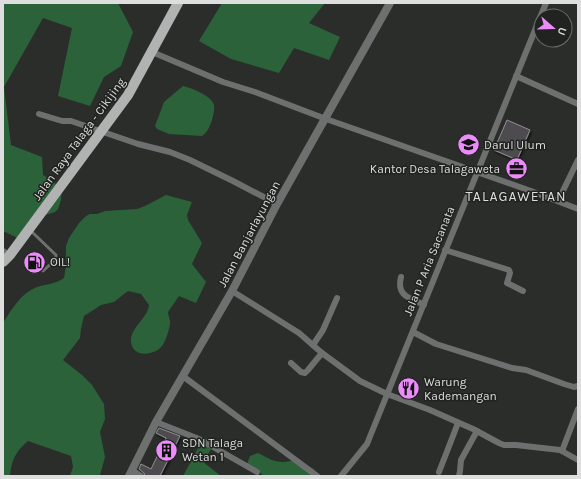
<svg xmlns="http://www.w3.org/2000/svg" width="581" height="479" font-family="Karla,sans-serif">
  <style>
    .forest { fill: #2b6239 }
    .building { fill: #4e4c4f; stroke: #918f91; filter: url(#shadow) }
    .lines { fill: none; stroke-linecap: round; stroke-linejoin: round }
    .service { stroke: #6e706f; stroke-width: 3 }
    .minor { stroke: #6e706f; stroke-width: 6 }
    .tertiary { stroke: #6e706f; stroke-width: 8 }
    .primary { stroke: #b0b3b1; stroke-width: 10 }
    .labels { text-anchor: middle; stroke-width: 3; stroke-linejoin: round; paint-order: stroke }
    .street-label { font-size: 12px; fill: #dddedd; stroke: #212321 }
    .poi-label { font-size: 12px; fill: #dddedd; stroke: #212321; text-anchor: start }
    .quarter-label { font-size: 14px; letter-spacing: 1px; fill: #dddedd; stroke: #212321 }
  </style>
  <defs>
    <filter id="shadow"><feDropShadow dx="1.5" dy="2" stdDeviation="1" flood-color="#0009"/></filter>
  </defs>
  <rect width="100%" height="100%" fill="#2b2d2b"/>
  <!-- forest -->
  <g class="forest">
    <path d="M3,3h115l15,29 -12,34 -17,11 -14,29 -32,-10 14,-68 -29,-10 -39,69 7,58 31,12 1,18 19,13 -1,12 -3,9 -3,3 -19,6 -16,21 -17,-8z"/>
    <path d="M222,3h103l-16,20 31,14 -11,23 -35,-12 -15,25 -48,-14 -32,-18z"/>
    <path d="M183,86c9,2 29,10 31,19 1,4 -1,11 -2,15 -2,6 -5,13 -10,16l-33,-2 -12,-5 -2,-3 9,-24z"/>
    <path d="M166,195l26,7 -5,13 1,5 14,23 -10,21 14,18 -10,21 -17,-7 -11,16c0,3 2,7 2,9 1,5 -5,23 -9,26 -7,8 -25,10 -29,-1 -6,-16 16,-27 17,-41l-8,-11 -13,-3 -14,11 -13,3 -17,11 -3,13 -1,9 -17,22 19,15 10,10 12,19 1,15 -5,13 5,25 -5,18 -1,1h-29l3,-9 -2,-11 -43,-15c-13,11 -16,19 -18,35h-7v-153c9,-14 18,-30 34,-36 9,-3 19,-3 27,-9l2,-12v-20l3,-8 10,-15 7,-7 4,-2h7l8,-3 32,-2 8,-3z"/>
    <path d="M204,437l11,6 -12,19 18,14h-38z"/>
    <path d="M258,453c14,7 20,12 36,7l20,9 -4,7h-47l-2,-3 -8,-3 -6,-6 3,-8z"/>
  </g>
  <!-- building -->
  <g class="building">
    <path d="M507,120l23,10 -13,30 -23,-10z"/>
    <path d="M159,428l21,8 -20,40h-15l-1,-3 -5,-4 2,-5 10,5 15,-31 -10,-5z"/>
  </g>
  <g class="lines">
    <!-- service -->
    <path class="service" d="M31,231l25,24 -1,5 -12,11"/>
    <!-- minor -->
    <g class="minor">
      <path d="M152,52l71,30 32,10 71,27 205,72 47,18"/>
      <path d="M516,76l62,28"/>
      <path d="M39,114l23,7h9l67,23 32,8 20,8 43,21 44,23"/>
      <path d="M558,201l20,-41"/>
      <path d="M445,250l64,20 1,3 -3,10 16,8"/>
      <path d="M3,251l7,4"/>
      <path d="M401,277c-5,19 9,21 23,28"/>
      <path d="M232,291l67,42 23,20 38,28 27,13 43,16 43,19 26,14 5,2h12l44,5 18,10"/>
      <path d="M413,332l23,12 76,24 14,2 38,14 10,3 4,-1"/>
      <path d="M313,345l10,-15 14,-32"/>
      <path d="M291,363l10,9 4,1 3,-3 14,-17"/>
      <path d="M184,377l133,99"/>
      <path d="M156,422l43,17 58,33"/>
      <path d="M562,451l16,-42"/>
      <path d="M132,470l9,6"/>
      <path d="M439,472l19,-49"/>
      <path d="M341,476l26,-32 4,-10 175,-431"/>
      <path d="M459,476l1,-5 1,-11 16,-29"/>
    </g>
    <!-- tertiary -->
    <path class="tertiary" d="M129,476l27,-54 76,-131 45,-87 113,-201"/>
    <!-- primary -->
    <path class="primary" d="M3,262l7,-7 118,-160 50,-92"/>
  </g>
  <!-- icons -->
  <defs>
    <symbol id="university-disc" viewBox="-11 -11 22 22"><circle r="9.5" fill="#ec8cfb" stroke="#212321"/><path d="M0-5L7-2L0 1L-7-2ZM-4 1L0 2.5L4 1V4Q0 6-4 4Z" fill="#111"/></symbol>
    <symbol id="office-disc" viewBox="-11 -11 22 22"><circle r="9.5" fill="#ec8cfb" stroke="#212321"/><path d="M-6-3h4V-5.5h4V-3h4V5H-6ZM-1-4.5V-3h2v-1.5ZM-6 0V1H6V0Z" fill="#111"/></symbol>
    <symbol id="fuel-disc" viewBox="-11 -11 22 22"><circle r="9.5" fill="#ec8cfb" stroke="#212321"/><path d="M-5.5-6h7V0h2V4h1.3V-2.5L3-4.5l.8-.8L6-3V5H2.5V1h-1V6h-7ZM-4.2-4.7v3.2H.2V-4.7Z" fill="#111"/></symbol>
    <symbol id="restaurant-disc" viewBox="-11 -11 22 22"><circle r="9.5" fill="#ec8cfb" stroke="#212321"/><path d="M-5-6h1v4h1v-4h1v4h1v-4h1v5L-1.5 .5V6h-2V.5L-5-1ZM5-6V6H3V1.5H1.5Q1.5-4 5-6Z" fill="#111"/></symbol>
    <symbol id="building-disc" viewBox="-11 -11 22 22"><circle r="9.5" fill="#ec8cfb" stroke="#212321"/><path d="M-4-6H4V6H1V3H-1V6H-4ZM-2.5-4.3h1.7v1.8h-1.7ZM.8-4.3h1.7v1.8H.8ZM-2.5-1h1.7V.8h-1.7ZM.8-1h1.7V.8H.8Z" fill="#111"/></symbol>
  </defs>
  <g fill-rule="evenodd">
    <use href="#university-disc" x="456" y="132" width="25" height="25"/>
    <use href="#office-disc" x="504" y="156" width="25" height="25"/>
    <use href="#fuel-disc" x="22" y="250" width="25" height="25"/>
    <use href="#restaurant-disc" x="396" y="376" width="25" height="25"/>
    <use href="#building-disc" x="154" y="438" width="25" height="25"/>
  </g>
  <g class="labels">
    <!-- street labels -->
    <g class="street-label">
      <text transform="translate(79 139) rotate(-54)" y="4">Jalan Raya Talaga - Cikijing</text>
      <text transform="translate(249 234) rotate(-62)" y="4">Jalan Banjarlayungan</text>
      <text transform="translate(429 261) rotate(-68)" y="4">Jalan P Aria Sacanata</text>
    </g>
    <!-- poi labels -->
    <g class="poi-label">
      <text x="484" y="149">Darul Ulum</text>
      <text x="500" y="173" text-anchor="end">Kantor Desa Talagaweta</text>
      <text x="50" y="266">OIL!</text>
      <text x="424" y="386">Warung<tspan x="424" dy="14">Kademangan</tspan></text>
      <text x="182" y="447">SDN Talaga<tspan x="182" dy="14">Wetan 1</tspan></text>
    </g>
    <!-- quarter labels -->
    <g class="quarter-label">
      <text x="516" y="201">TALAGAWETAN</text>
    </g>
  </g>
  <!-- border -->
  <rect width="581" height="479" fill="none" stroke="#dddedd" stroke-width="8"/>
  <!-- north arrow -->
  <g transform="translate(553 28) rotate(110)"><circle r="19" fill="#212321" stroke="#6c6e6c"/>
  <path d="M0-3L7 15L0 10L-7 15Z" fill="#ec8cfb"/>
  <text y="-6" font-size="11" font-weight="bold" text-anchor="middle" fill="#dddedd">U</text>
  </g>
</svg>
